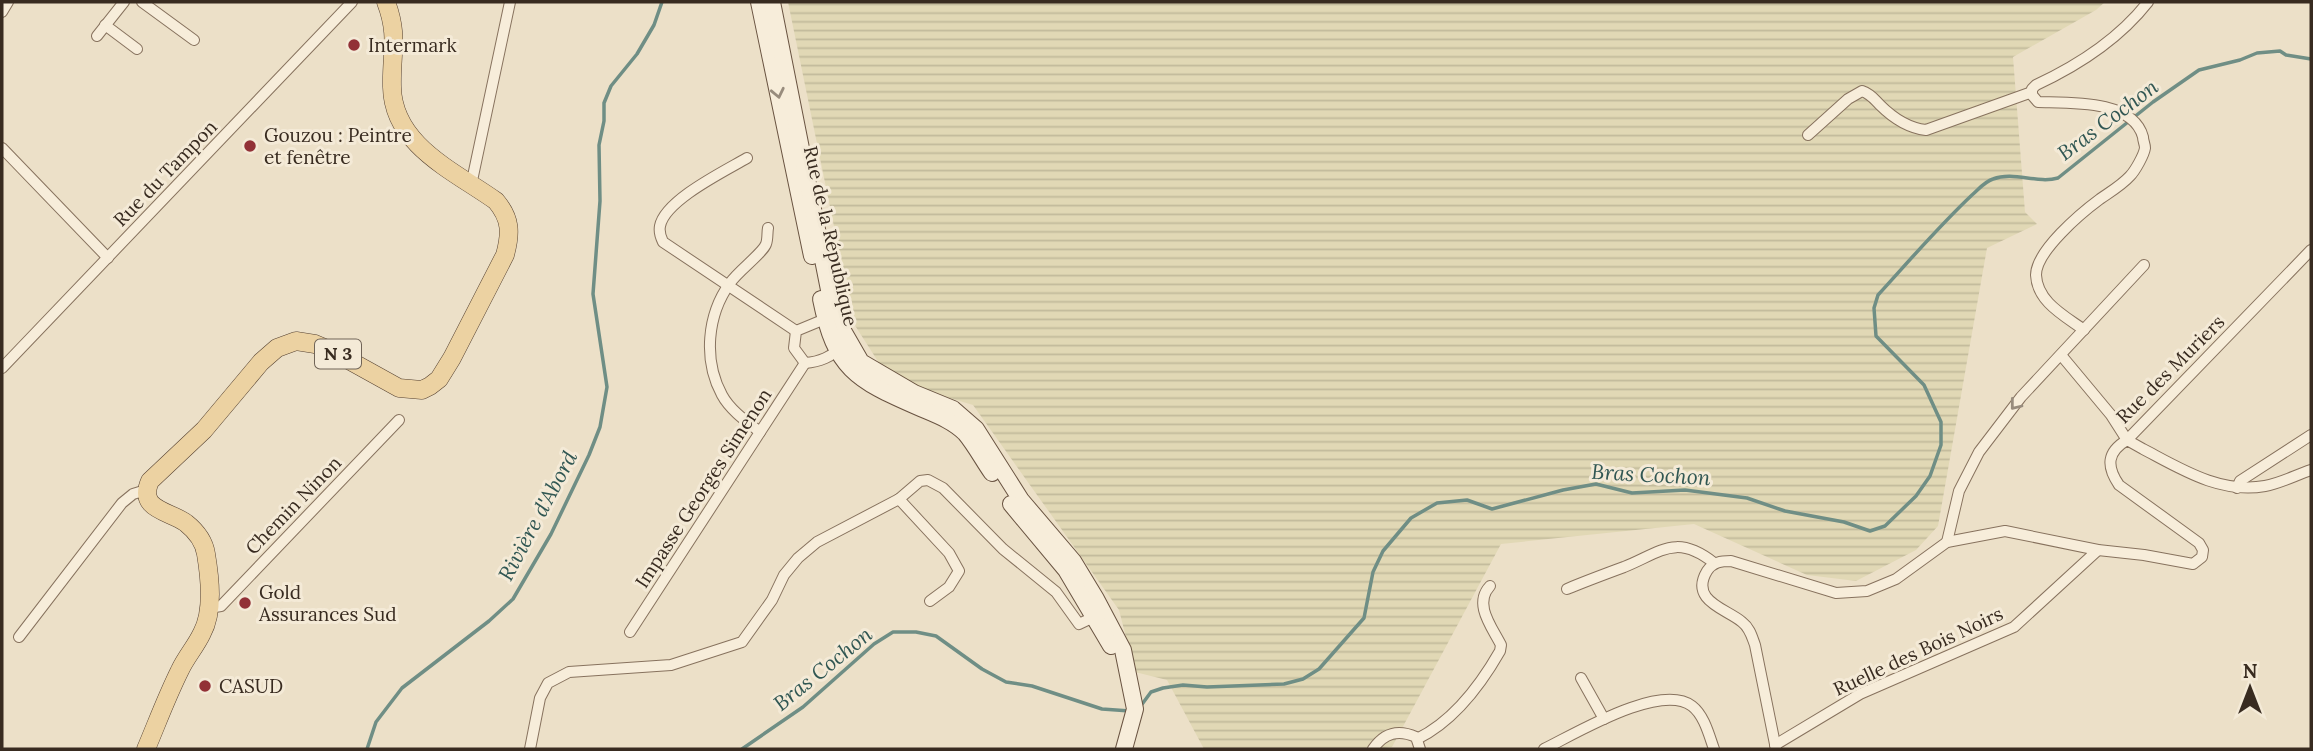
<svg xmlns="http://www.w3.org/2000/svg" width="2313" height="751" font-family="Lora,serif">
  <style>
    .farmland { fill: url(#farmland-rules) }
    .lines { fill: none; stroke-linecap: round; stroke-linejoin: round }
    .stream { stroke: #6f8e85; stroke-width: 3.5 }
    .street-casing { stroke: #87725e; stroke-width: 12 }
    .secondary-casing { stroke: #695341; stroke-width: 18 }
    .primary-casing { stroke: #554131; stroke-width: 19 }
    .street { stroke: #f7edda; stroke-width: 10 }
    .secondary { stroke: #f7edda; stroke-width: 16 }
    .primary { stroke: #ecd2a2; stroke-width: 18 }
    .oneway { stroke: #988c7d }
    .poi-dot { fill: #923136; stroke: #f4ead7; stroke-width: 2.5 }
    .labels { text-anchor: middle; stroke-width: 6; stroke-linejoin: round; paint-order: stroke }
    .shield { fill: #f4ead7; stroke: #706457; stroke-width: 2 }
    .shield-label { font-size: 18px; font-weight: bold; fill: #382b20 }
    .poi-label { font-size: 19px; fill: #382b20; stroke: #f4ead7; text-anchor: start }
    .street-label { font-size: 19px; fill: #382b20; stroke: #f4ead7 }
    .water-label { font-size: 21px; font-style: italic; fill: #315753; stroke: #f4ead7 }
  </style>
  <defs>
    <pattern id="farmland-rules" width="6" height="5" patternUnits="userSpaceOnUse" patternTransform="scale(1.75)"><rect width="6" height="5" fill="#e1d8b5"/><path d="M0 2.5h6" fill="none" stroke="#c2ba9b"/></pattern>
  </defs>
  <rect width="100%" height="100%" fill="#ece0c8"/>
  <!-- farmland -->
  <path class="farmland" d="M788,2h1317l-9,8 -83,47 12,155 12,12 -50,24 -49,278 -22,24 -60,31 -49,-6 -113,-51 -193,20 -109,203 -15,2h-173l-37,-69 -32,-8 -16,-62 -146,-205 -60,-18 -34,-24 -25,-39z"/>
  <g class="lines">
    <!-- stream -->
    <g class="stream">
      <path d="M1140,707l11,-15 12,-4 20,-3 24,2 77,-3 19,-5 16,-10 45,-51 9,-46 10,-21 28,-33 26,-15 30,-3 25,9 71,-19 33,-6 36,9 53,-3 62,8 38,13 59,11 26,9 15,-5 31,-30 14,-20 11,-31v-23l-17,-37 -48,-49 -2,-28 4,-13c31,-34 61,-69 94,-100 7,-6 12,-13 21,-16 21,-8 44,5 65,-1l95,-76 46,-32 41,-10 17,-7 23,-2 6,4 25,4"/>
      <path d="M367,749l9,-27 26,-34 87,-67 24,-22 38,-65 38,-79 11,-28 7,-40 -14,-93 7,-93 -1,-56 5,-24v-18l7,-17 26,-32 17,-29 8,-23"/>
      <path d="M742,749l61,-42 71,-63 19,-12h23l20,4 46,33 24,13 26,4 70,23 28,2"/>
    </g>
    <defs>
      <g id="street">
        <path d="M142,2l52,38"/>
        <path d="M2,12l6,-10"/>
        <path d="M105,25l32,24"/>
        <path d="M97,36l27,-34"/>
        <path d="M1808,135l40,-36 14,-8c9,3 12,8 18,14 13,13 28,23 46,25l106,-38"/>
        <path d="M2,148l106,110"/>
        <path d="M747,158c-22,13 -82,42 -87,68 -1,5 1,12 3,16l133,89"/>
        <path d="M469,182l4,-6 37,-174"/>
        <path d="M2084,330c-19,-14 -47,-28 -48,-55 0,-24 45,-62 64,-76 10,-7 22,-14 30,-23 5,-5 14,-21 15,-28 0,-4 -2,-7 -2,-11 -10,-38 -75,-34 -105,-35l-6,-7v-6l4,-4c43,-20 83,-46 112,-83"/>
        <path d="M2061,355l50,60 16,25 184,-190"/>
        <path d="M805,363l-11,-15 2,-17 29,-12 7,1"/>
        <path d="M805,363c13,-1 29,-6 36,-18"/>
        <path d="M2,368l350,-366"/>
        <path d="M760,432c-13,-10 -30,-22 -38,-37 -19,-35 -15,-80 8,-112 8,-12 33,-30 36,-39 2,-5 1,-11 2,-16"/>
        <path d="M2237,488l3,-7 71,-46"/>
        <path d="M899,499l50,54 10,18 -10,16 -19,14"/>
        <path d="M1947,542l12,-51 20,-39 42,-55 123,-132"/>
        <path d="M1567,589c19,-8 38,-15 57,-22 37,-15 52,-34 90,-4"/>
        <path d="M209,608l12,-2 178,-186"/>
        <path d="M630,632l175,-269"/>
        <path d="M19,637l103,-134 11,-9 13,-4"/>
        <path d="M1581,678l23,41"/>
        <path d="M1417,739c37,-18 63,-53 83,-88l1,-6c-9,-18 -28,-41 -11,-59"/>
        <path d="M1775,745l85,-51 154,-67 84,-77"/>
        <path d="M530,749l10,-51 8,-15 21,-11 102,-7 71,-23 30,-42 12,-25 14,-17 19,-16 82,-43 21,-18 8,-1 15,8 60,61 53,43 23,32 19,-9"/>
        <path d="M1373,749c11,-16 25,-20 43,-12l4,12"/>
        <path d="M1544,749c31,-15 116,-67 148,-43 12,9 17,29 22,43"/>
        <path d="M1776,749l-21,-104c-3,-8 -5,-17 -13,-23 -15,-13 -53,-21 -35,-51 6,-9 14,-10 24,-10l105,32 31,-2 29,-12 51,-37 58,-11 93,19 46,5 49,9 9,-7 1,-7 -4,-7 -80,-58c-13,-19 -12,-33 8,-45l16,9c38,20 77,45 122,37 16,-3 31,-11 46,-16"/>
      </g>
      <g id="secondary">
        <path d="M759,2l53,254"/>
        <path d="M772,2l60,303 6,17 23,40 53,31 39,16 23,20 45,71 52,61 23,38 27,51 12,59 -11,40"/>
        <path d="M821,299c14,70 35,81 97,108 16,7 34,13 47,26 10,12 18,27 27,40"/>
        <path d="M1011,504l55,66 45,76"/>
      </g>
      <path id="primary" d="M146,749c11,-26 21,-53 34,-79 6,-13 16,-24 22,-37 12,-22 8,-55 4,-79 -2,-13 -10,-23 -20,-31 -16,-12 -49,-13 -36,-42l54,-51 57,-68 16,-14 19,-7 19,3 19,8 65,36 23,2 8,-4 9,-7 13,-21 53,-103c6,-22 6,-36 -9,-54 -42,-30 -103,-56 -104,-114 -1,-34 7,-51 -6,-85"/>
    </defs>
    <!-- street casing -->
    <use href="#street" class="street-casing"/>
    <!-- secondary casing -->
    <use href="#secondary" class="secondary-casing"/>
    <!-- primary casing -->
    <use href="#primary" class="primary-casing"/>
    <!-- street -->
    <use href="#street" class="street"/>
    <!-- secondary -->
    <use href="#secondary" class="secondary"/>
    <!-- primary -->
    <use href="#primary" class="primary"/>
  </g>
  <!-- one-way arrows -->
  <defs><path id="oneway-chevron" d="M-2-3.5L2.5 0L-2 3.5" fill="none" stroke-width="1.6" stroke-linecap="round" stroke-linejoin="round" transform="scale(1.75)"/></defs>
  <g class="oneway">
    <use href="#oneway-chevron" transform="translate(778 93) rotate(78)"/>
    <use href="#oneway-chevron" transform="translate(2015 405) rotate(128)"/>
  </g>
  <!-- markers -->
  <g class="poi-dot">
    <circle cx="354" cy="45" r="7"/>
    <circle cx="250" cy="146" r="7"/>
    <circle cx="245" cy="603" r="7"/>
    <circle cx="205" cy="686" r="7"/>
  </g>
  <g class="labels">
    <!-- shield labels -->
    <rect class="shield" x="315" y="339.5" width="46" height="29" rx="5"/>
    <g class="shield-label">
      <text x="338" y="360">N 3</text>
    </g>
    <!-- poi labels -->
    <g class="poi-label">
      <text x="368" y="52">Intermark</text>
      <text x="264" y="142">Gouzou : Peintre<tspan x="264" dy="22">et fenêtre</tspan></text>
      <text x="259" y="599">Gold<tspan x="259" dy="22">Assurances Sud</tspan></text>
      <text x="219" y="693">CASUD</text>
    </g>
    <!-- street labels -->
    <g class="street-label">
      <text transform="translate(165 173) rotate(-46)" y="7">Rue du Tampon</text>
      <text transform="translate(831 236) rotate(77)" y="7">Rue de la République</text>
      <text transform="translate(2170 369) rotate(-45)" y="7">Rue des Muriers</text>
      <text transform="translate(703 488) rotate(-57)" y="7">Impasse Georges Simenon</text>
      <text transform="translate(293 505) rotate(-46)" y="7">Chemin Ninon</text>
      <text transform="translate(1918 651) rotate(-25)" y="7">Ruelle des Bois Noirs</text>
    </g>
    <!-- water labels -->
    <g class="water-label">
      <text transform="translate(2108 120) rotate(-37)" y="7">Bras Cochon</text>
      <text transform="translate(1651 475) rotate(3)" y="7">Bras Cochon</text>
      <text transform="translate(538 516) rotate(-62)" y="7">Rivière d'Abord</text>
      <text transform="translate(823 669) rotate(-39)" y="7">Bras Cochon</text>
    </g>
  </g>
  <!-- border -->
  <rect width="2313" height="751" fill="none" stroke="#382b20" stroke-width="7"/>
  <!-- north arrow -->
  <g transform="translate(2250 688)" stroke="#f4ead7" stroke-width="5" paint-order="stroke">
  <path d="M0-5L12 26L0 18L-12 26Z" fill="#382b20"/>
  <text y="-10" font-size="19" font-weight="bold" text-anchor="middle" fill="#382b20">N</text>
  </g>
</svg>
